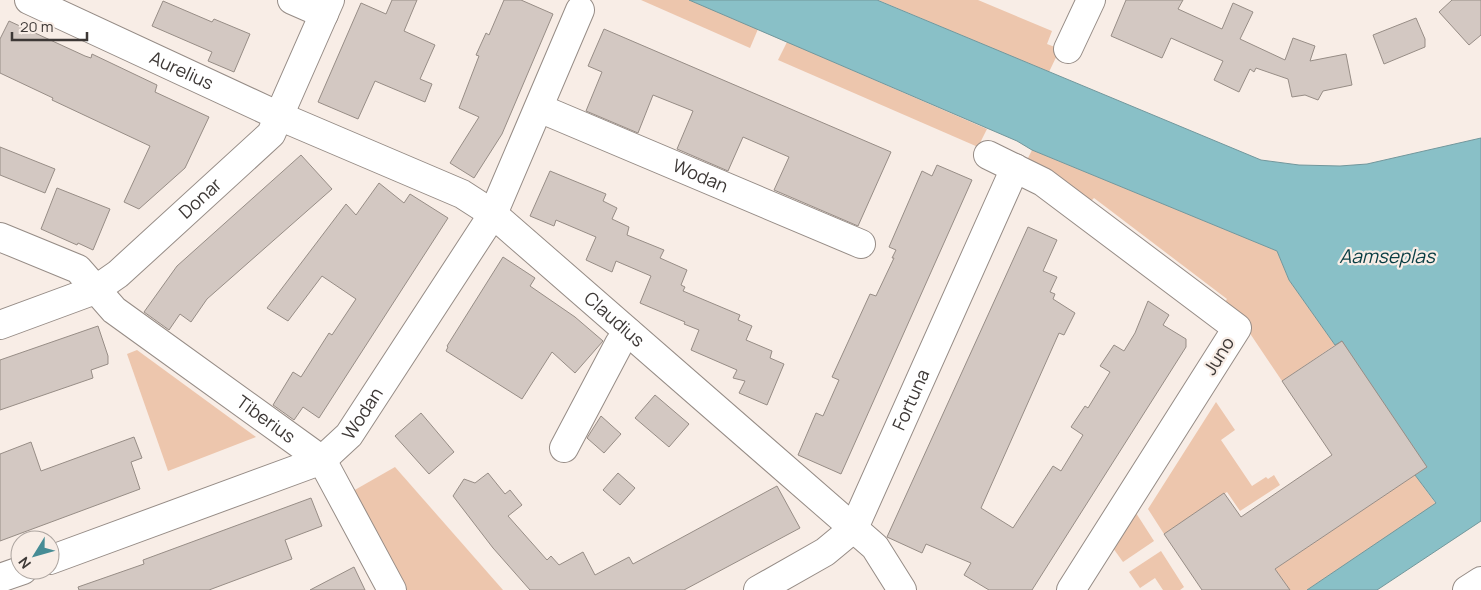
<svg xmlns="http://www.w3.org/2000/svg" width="1481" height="590" font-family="Manrope,sans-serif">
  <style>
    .green { fill: #edc6ad }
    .water { fill: #89c0c7; stroke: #72979c }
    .building { fill: #d3c8c2; stroke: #978d86 }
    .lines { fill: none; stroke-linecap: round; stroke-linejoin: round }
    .minor-casing { stroke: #968c86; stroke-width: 30 }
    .minor { stroke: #fff; stroke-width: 28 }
    .labels { text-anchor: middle; stroke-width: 4.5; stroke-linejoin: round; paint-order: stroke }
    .street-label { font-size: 18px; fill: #3d3836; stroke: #f8ede6 }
    .water-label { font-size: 19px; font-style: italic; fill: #083d43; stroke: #f8ede6 }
  </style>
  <rect width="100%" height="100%" fill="#f8ede6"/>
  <!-- green -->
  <g class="green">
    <path d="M641,0h48l69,29 -8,19z"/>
    <path d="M878,0h100l74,31 -5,13 13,5 -11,23z"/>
    <path d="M787,42l200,87 -9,18 -200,-87z"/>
    <path d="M1032,150l245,101 12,29 46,65 -53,36 -33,-49 -26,-27 4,-6 -133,-101 -5,5 -64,-39z"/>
    <path d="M137,350l119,87 -88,34 -41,-117z"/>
    <path d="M1216,402l19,28 -14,10 31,46 14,-9 2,2 6,-4 6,10 -40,26 -13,-19 -63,42 -16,-25z"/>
    <path d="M395,467l108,123h-99l-51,-99z"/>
    <path d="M1415,475l21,29 -129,86h-22l3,-3 -13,-18z"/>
    <path d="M1136,513l18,28 -31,21 -10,-14z"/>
    <path d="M1161,551l23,36 -4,3h-17l-8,-12 -15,10 -11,-16z"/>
  </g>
  <!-- water -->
  <path class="water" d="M689,0h188l384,160 38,5 41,1 27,-2 114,-26v383l-104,69h-70l129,-87 -21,-28 -73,-134 -7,4 -46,-65 -12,-29 -245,-101 -15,-9z"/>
  <!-- building -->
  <g class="building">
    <path d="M392,0h25l-13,31 31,14 -15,34 12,5 -7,18 -50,-21 -17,38 -40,-17 43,-99 25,11z"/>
    <path d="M504,0h17l32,14 -51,120 -28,44 -24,-15 29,-46 -20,-9 20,-52 -3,-1 10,-22 3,2z"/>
    <path d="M1126,0h57l-5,9 44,20 11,-26 20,9 -13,27 45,21 8,-22 22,8 -5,15 36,-7 6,31 -29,6 -5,9 -13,-5 -13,2 -4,-18 -32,-11 -2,4 -4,-3 -11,23 -25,-12 9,-19 -52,-23 -9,20 -51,-22z"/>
    <path d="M1452,0h29v35l-12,10 -30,-33z"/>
    <path d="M163,1l49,21 2,-3 36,15 -16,38 -26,-11 4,-9 -60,-26z"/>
    <path d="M1416,18l9,21v8l-41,17 -11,-29z"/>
    <path d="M9,21l76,35 6,2 1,-4 65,31 -2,7 54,25 -24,51 -46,41 -15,-7 26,-56 -98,-46 1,-2 -53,-25v-34z"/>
    <path d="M604,29l287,123 -33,74 -84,-36 15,-33 -46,-20 -15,34 -51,-22 16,-38 -40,-16 -15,38 -52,-22 16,-39 -14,-6z"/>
    <path d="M0,147l55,22 -10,24 -45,-18z"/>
    <path d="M301,155l31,34 -125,110 -16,23 -11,-8 -11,16 -25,-18 33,-46z"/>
    <path d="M937,165l35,15 -131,294 -43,-19 18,-42 7,3 16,-36 -7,-3 38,-83 6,2 18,-38h-2l4,-8 -7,-3 33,-76 10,5z"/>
    <path d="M550,171l56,23 -3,7 14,7 -5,11 17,8 -2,8 37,15 -4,8 27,12 -6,15 4,2 -2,4 57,24 -2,5 14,6 -6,14 26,11 -2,7 14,6 -17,41 -28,-12 6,-12 -12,-3 4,-8 -46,-20 8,-20 -15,-6 1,-2 -45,-19 11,-27 -35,-15 -4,11 -26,-12 10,-23 -40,-17 -2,6 -24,-10z"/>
    <path d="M379,183l25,20 6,-9 38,24 -129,200 -16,-11 -9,13 -21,-15 20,-33 8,5 28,-44 3,2 24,-36 -34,-23 -34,45 -21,-13 79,-104 10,11z"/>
    <path d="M57,188l53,21 -17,41 -15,-7 -1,2 -36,-16z"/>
    <path d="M1028,227l29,13 -14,31 14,6 -7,15 5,2 -2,5 22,14 -11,22 -5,-2 -78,175 32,20 40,-62 8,5 22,-36 -12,-8 14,-21 3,2 22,-36 -10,-6 14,-21 10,6 11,-18 13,-32 21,14 -6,10 23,14v8l-154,243h-43l-25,-15 7,-12 -45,-19 -4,9 -35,-16z"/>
    <path d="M503,257l32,21 -5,8 45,31 28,24 -28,32 -23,-21 -30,47 -76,-48 2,-4 -1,-1z"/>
    <path d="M98,326l10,30v8l-17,6 2,8 -93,32v-50z"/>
    <path d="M1342,341l85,126 -152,102 15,21h-88l-38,-56 60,-41 17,24 91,-62 -50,-74z"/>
    <path d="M655,395l34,29 -20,23 -34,-29z"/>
    <path d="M421,413l33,39 -25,22 -34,-38z"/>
    <path d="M601,416l20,18 -17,19 -17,-15z"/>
    <path d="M134,437l8,21 -11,4 9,27 -140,52v-87l31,-12 10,29z"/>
    <path d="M488,473l17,21 5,-4 12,15 -14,11 39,44 4,-4 8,9 24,-13 12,23 34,-18 4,7 144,-78 23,42 -116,62h-154l-37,-42 -40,-52 11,-17 11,4z"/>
    <path d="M618,473l17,15 -15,17 -17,-15z"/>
    <path d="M311,498l11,28 -37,14 7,19 -83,31h-130l-1,-3 66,-23 -1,-4z"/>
    <path d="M354,567l11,23h-55z"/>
  </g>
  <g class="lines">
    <defs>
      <g id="minor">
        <path id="s1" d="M29,0l250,116 183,78 31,20 382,333 27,43"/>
        <path d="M292,0l32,14"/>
        <path d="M1068,49l23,-49"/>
        <path id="s2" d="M539,108l322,136"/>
        <path d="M988,155l55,27 194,146 -166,262"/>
        <path id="s3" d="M0,237l78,32 36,41 208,150 70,130"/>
        <path id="s4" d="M0,325l95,-35 23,-16 153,-140 59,-134"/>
        <path d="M564,448l55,-104 9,-12"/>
        <path id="s5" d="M50,560l272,-100 27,-25 144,-221 87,-204"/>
        <path d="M0,578l23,-8"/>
        <path id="s6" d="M758,590l67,-38 29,-24 161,-360"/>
        <path d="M1467,590l14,-9"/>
      </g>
    </defs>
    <!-- minor casing -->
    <use href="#minor" class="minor-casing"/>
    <!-- minor -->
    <use href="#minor" class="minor"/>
  </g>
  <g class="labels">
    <!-- street labels -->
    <g class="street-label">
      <text dy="6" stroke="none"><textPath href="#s1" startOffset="168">Aurelius</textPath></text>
      <text dy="6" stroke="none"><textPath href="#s2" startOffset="175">Wodan</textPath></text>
      <text dy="6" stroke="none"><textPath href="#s4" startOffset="241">Donar</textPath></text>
      <text dy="6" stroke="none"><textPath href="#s1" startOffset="672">Claudius</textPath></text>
      <text transform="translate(1219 356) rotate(-58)" y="6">Juno</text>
      <text dy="6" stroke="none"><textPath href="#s6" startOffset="255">Fortuna</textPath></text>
      <text dy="6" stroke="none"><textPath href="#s5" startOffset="352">Wodan</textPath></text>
      <text dy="6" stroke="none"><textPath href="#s3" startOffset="326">Tiberius</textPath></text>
    </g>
    <!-- water labels -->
    <g class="water-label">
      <text x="1387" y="263">Aamseplas</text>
    </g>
  </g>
  <!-- north arrow -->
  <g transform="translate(35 555) rotate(233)"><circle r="24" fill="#f8ede6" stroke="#ada5a0"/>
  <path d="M0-4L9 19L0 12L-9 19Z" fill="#468c95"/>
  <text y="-8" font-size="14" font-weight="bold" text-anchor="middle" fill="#3d3836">N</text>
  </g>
  <!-- scale -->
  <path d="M12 32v8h75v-8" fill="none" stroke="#3d3836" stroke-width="2.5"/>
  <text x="20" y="32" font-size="15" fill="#3d3836" stroke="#f8ede6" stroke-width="4" paint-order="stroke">20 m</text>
</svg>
